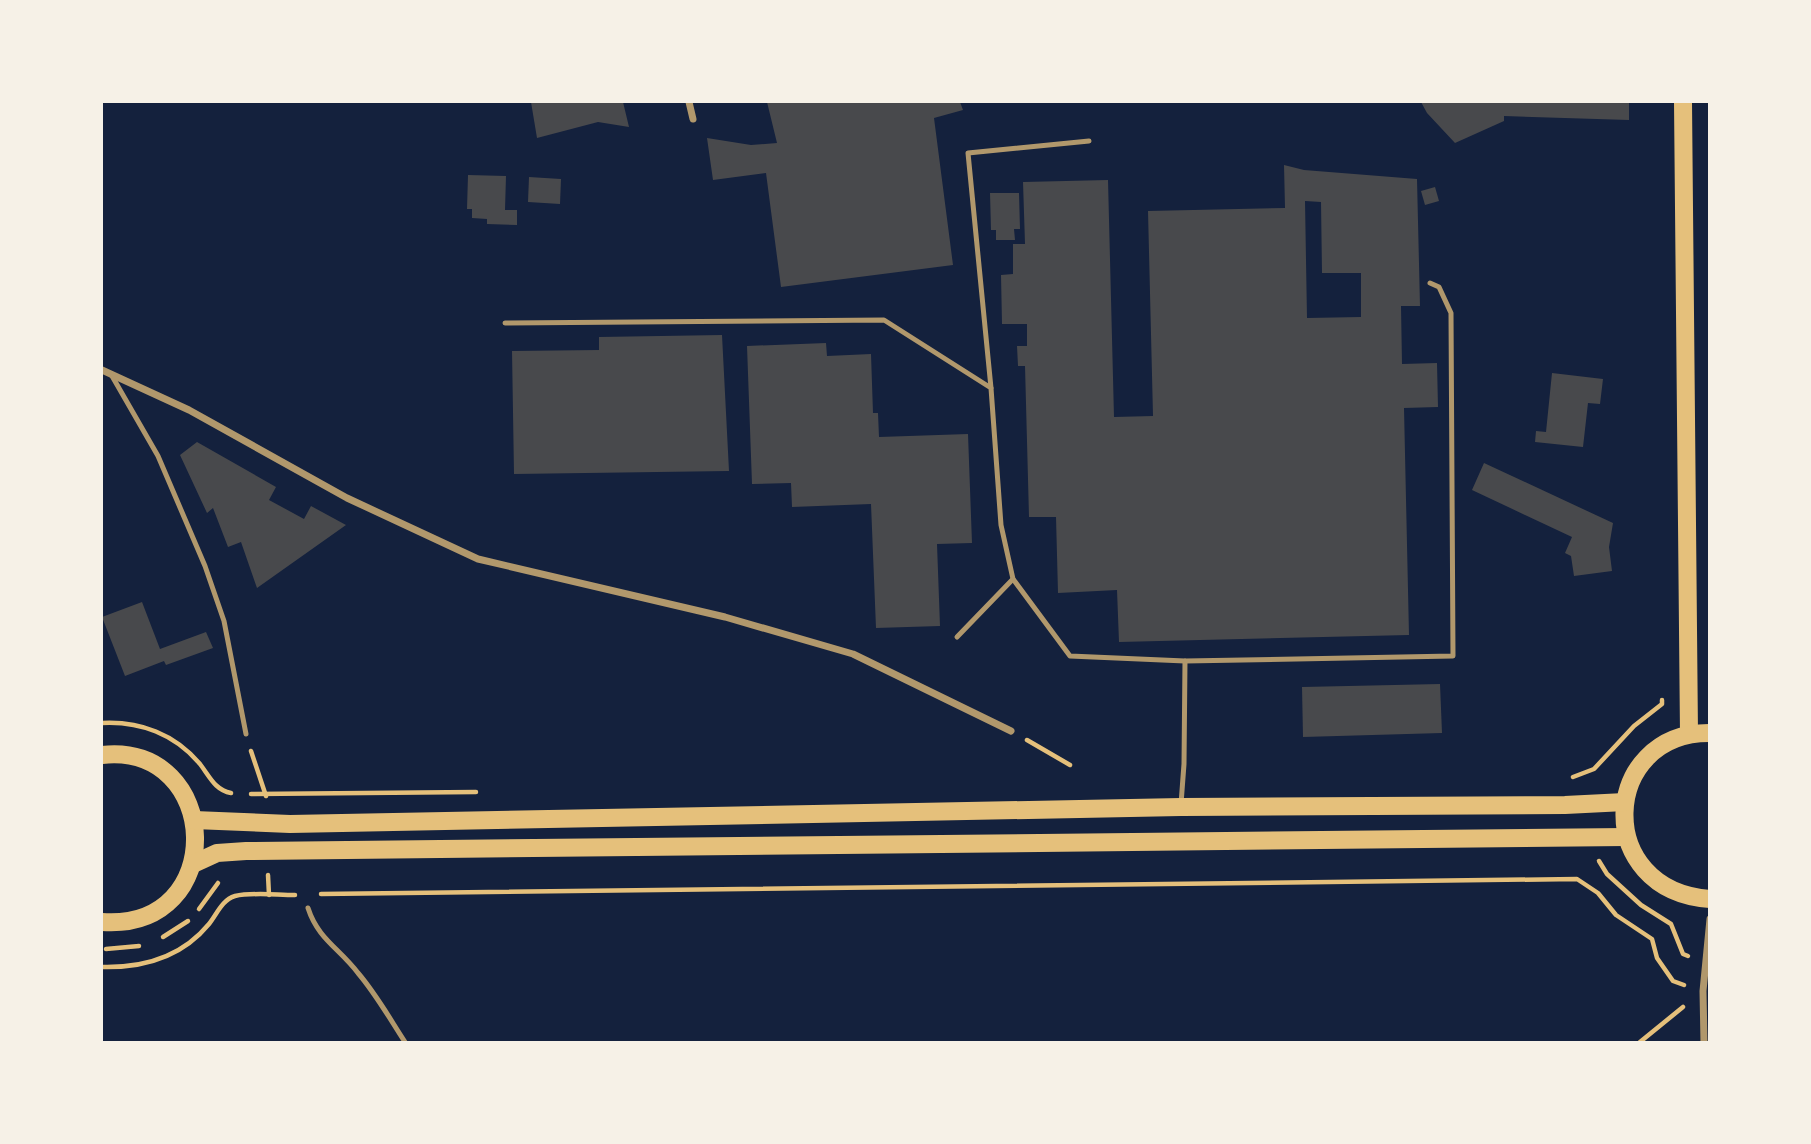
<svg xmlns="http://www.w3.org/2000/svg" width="1811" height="1144" font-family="Helvetica,sans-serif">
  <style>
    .building { fill: #48494c; fill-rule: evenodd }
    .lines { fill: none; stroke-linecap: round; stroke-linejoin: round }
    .path { stroke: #e5c07b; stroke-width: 4.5 }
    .service { stroke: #b1986c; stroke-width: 5 }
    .minor { stroke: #b1986c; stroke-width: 7 }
    .primary { stroke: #e5c07b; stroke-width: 18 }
  </style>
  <rect width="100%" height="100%" fill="#14213d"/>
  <!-- building -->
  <g class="building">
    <path d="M531,102h92l6,25 -31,-5 -61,16z"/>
    <path d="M767,102h193l3,8 -29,8 19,147 -172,22 -15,-114 -53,7 -6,-42 44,7 26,-2z"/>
    <path d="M1421,102h208v18l-125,-4v5l-49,22 -28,-30z"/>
    <path d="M1284,165l20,5 113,9 3,127h-19l1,58 35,-1 1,44 -34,1 5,227 -290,7 -2,-52 -59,3 -2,-76h-27l-4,-151h-7l-1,-20h10v-22h-25l-1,-49 12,-1v-30h12l-2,-62 85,-2 6,237 39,-1 -5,-205 137,-3zM1305,201l16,1 1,71h39v44l-54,1z"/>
    <path d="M468,175l38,1 -1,34h12v15l-30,-1v-5l-15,-1v-9h-5z"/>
    <path d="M529,177l32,2 -1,25 -32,-2z"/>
    <path d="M1435,187l4,14 -14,4 -4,-14z"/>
    <path d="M990,193h29l1,36h-6l1,11h-19v-10h-5z"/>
    <path d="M722,335l7,136 -215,3 -2,-123 87,-1v-13z"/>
    <path d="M826,343l1,13 44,-2 2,59h5l1,24 89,-3 4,109 -35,1 3,82 -64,2 -5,-124 -79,3 -1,-24 -39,1 -5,-138z"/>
    <path d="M1552,373l51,6 -3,25 -12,-1 -5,44 -48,-5 1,-11 10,1z"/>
    <path d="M197,442l79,45 -7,13 35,19 7,-13 35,19 -89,63 -16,-46 -13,5 -15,-39 -6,5 -27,-58z"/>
    <path d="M1484,463l129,60 -4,24 3,24 -38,5 -3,-20 -6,-3 7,-16 -100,-47z"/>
    <path d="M142,602l18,47 46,-17 7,16 -47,17 -2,-4 -39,15 -23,-59z"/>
    <path d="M1440,684l2,49 -139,4 -1,-50z"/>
  </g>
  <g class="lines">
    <!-- path -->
    <g class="path">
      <path d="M102,723c38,-2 73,11 98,41 10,13 15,26 31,29"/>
      <path d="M1027,740l43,25"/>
      <path d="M251,751l15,45"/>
      <path d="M1573,777l21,-8 40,-43 28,-22v-4"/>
      <path d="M251,794l225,-2"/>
      <path d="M1599,861l8,13 34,31 30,19 12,30 5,2"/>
      <path d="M268,875l1,20"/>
      <path d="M321,894l1256,-15 21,14 18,22 36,24 5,19 16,23 11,4"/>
      <path d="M199,909l19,-26"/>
      <path d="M163,937l25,-16"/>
      <path d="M106,949l33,-3"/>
      <path d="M102,967c41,1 80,-10 107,-43 8,-10 13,-24 26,-28 18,-4 41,-1 60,-1"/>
      <path d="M1640,1042l43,-35"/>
    </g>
    <!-- service -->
    <g class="service">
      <path d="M505,323l379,-3 107,68 10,137 12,54 57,77 115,5"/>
      <path d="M112,376l46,80 47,110 19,55 22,113"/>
      <path d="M991,388l-23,-235 121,-12"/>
      <path d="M957,637l56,-58"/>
      <path d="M1181,804l3,-40 1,-103 268,-5 -2,-343 -12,-26 -9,-4"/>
      <path d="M308,908c10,31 31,40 50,65 18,21 32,46 47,69"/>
    </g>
    <!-- minor -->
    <g class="minor">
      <path d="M689,102l4,17"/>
      <path d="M102,370l87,40 158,88 131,61 247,58 128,37 158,77"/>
      <path d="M1704,1042l-1,-51 7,-72"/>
    </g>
    <!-- primary -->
    <g class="primary">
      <path d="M1683,102l6,632"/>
      <path d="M1710,733c-110,-1 -118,158 0,166"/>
      <path d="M102,755c120,-13 128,176 0,167"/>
      <path d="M194,820l96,4 891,-17 384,-2 60,-3"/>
      <path d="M193,864l24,-11 29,-2 1380,-14"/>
    </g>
  </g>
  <!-- border -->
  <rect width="1811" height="1144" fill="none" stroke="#f6f1e7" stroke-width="206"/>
</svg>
